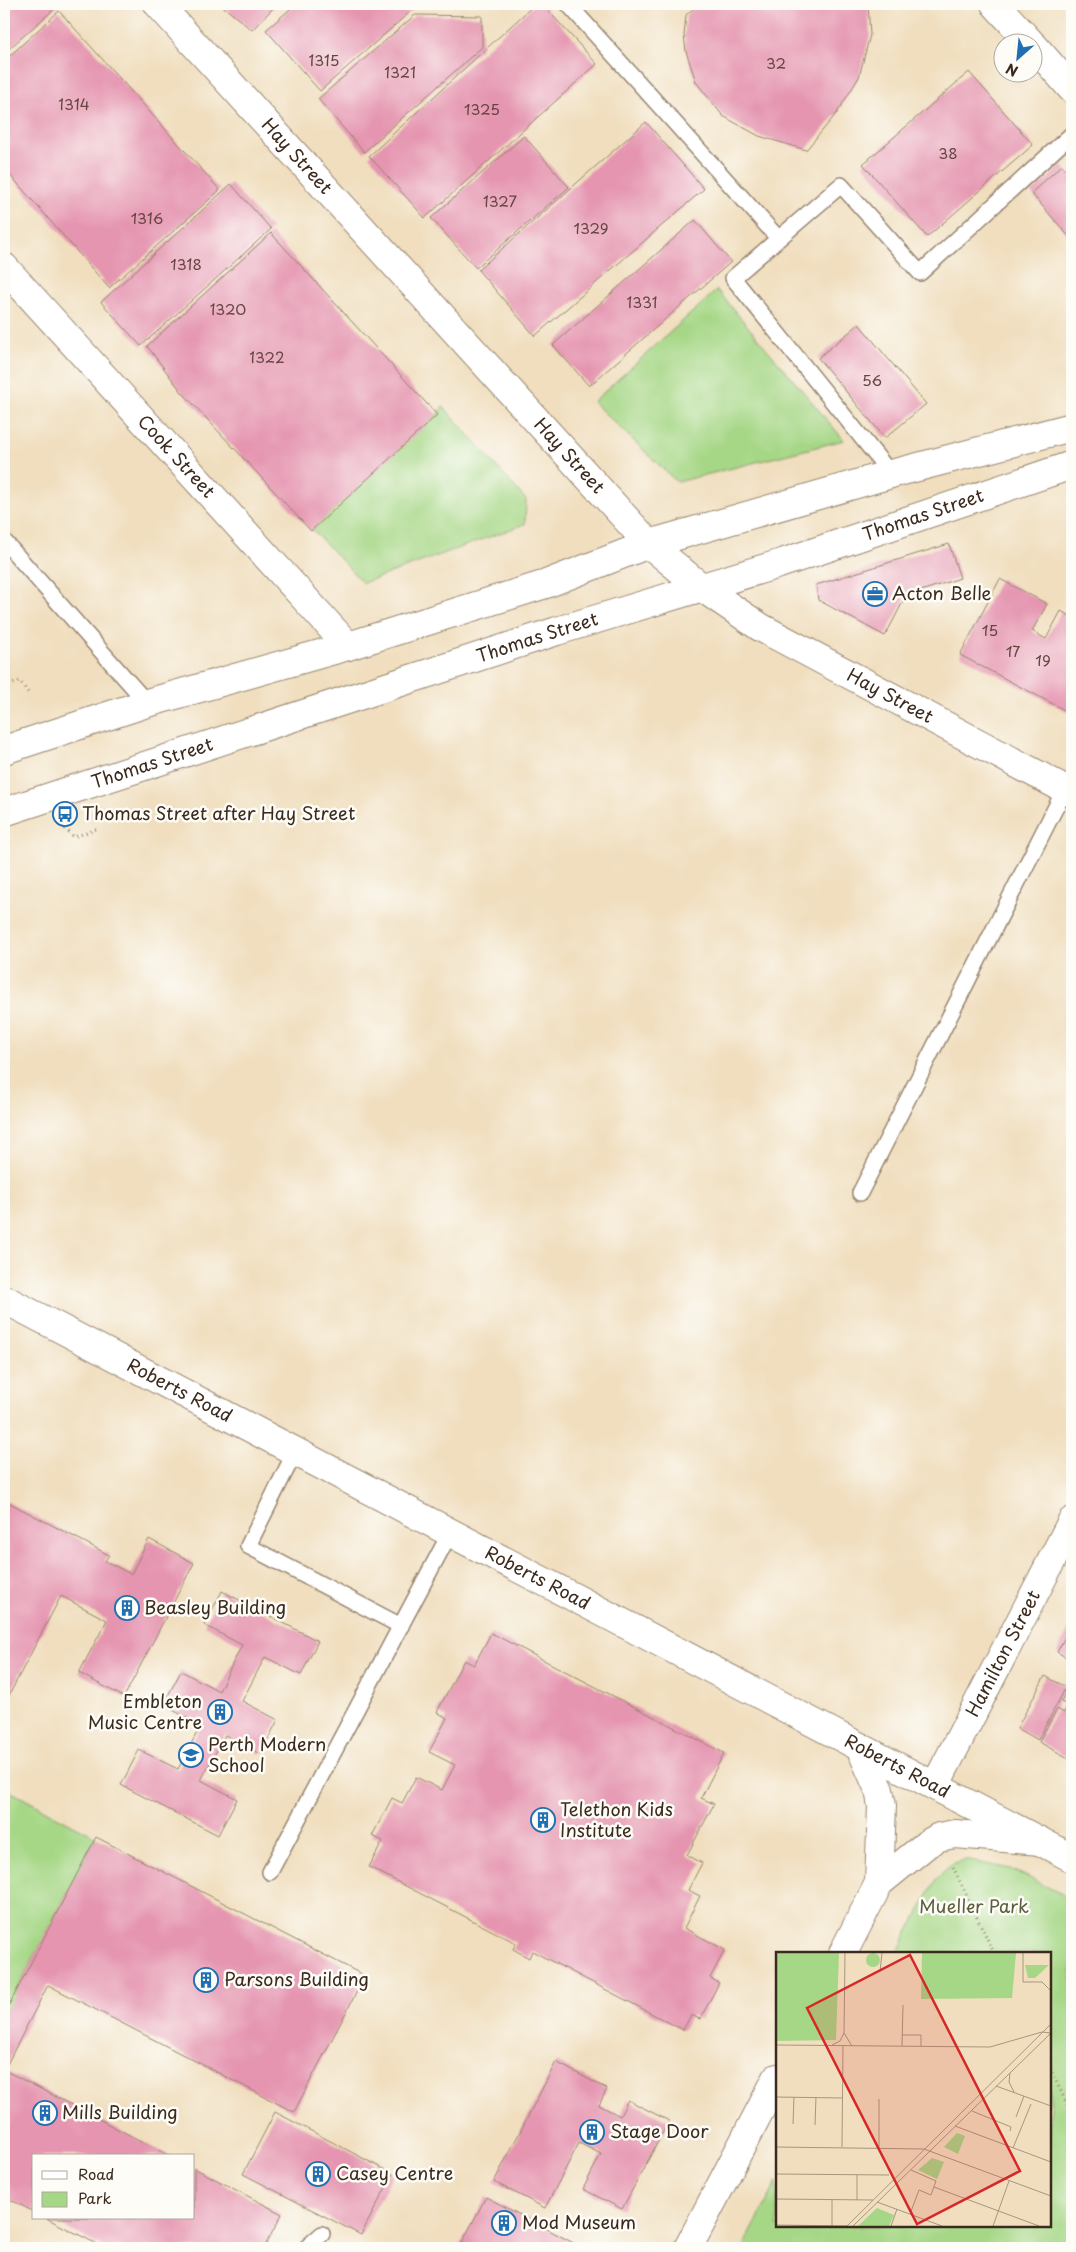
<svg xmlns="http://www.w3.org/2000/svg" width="1076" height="2252" font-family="'Playpen Sans',sans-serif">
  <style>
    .green { fill: #a6d786; stroke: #708052 }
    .building { fill: #e595b0 }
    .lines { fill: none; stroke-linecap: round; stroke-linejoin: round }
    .service-casing { stroke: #96846e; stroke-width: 18 }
    .minor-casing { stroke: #96846e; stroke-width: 30 }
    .tertiary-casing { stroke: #96846e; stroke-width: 30 }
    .secondary-casing { stroke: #96846e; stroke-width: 30 }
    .primary-casing { stroke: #96846e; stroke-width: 30 }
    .path { stroke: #96846e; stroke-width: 3; stroke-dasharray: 1 4; stroke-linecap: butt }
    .service { stroke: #fff; stroke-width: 15 }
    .minor { stroke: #fff; stroke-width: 28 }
    .tertiary { stroke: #fff; stroke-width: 28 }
    .secondary { stroke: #fff; stroke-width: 28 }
    .primary { stroke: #fff; stroke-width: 28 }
    .labels { text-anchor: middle; stroke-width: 5; stroke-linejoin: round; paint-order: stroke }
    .number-label { font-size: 15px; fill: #664542 }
    .street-label { font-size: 18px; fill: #3b2a1e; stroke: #fdfcf7 }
    .poi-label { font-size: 18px; fill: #3b2a1e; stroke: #fdfcf7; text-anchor: start }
    .park-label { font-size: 18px; fill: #5b5e3d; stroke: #fdfcf7 }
    .inset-road { fill: none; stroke: #a8967e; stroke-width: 1 }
    .view { fill: #d62828; fill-opacity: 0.15; stroke: #d62828; stroke-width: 2.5 }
    .inset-edge { fill: none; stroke: #3b2a1e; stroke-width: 2.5 }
  </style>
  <rect width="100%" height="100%" fill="#fdfcf7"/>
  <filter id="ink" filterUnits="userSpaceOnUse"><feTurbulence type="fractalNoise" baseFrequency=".02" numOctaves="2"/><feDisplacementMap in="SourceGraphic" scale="10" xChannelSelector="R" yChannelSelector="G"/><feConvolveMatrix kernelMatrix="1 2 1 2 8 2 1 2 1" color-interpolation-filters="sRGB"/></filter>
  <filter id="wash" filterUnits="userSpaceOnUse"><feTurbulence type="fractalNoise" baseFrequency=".0096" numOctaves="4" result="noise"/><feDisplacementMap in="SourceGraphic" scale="20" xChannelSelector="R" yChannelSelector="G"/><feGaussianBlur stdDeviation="1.12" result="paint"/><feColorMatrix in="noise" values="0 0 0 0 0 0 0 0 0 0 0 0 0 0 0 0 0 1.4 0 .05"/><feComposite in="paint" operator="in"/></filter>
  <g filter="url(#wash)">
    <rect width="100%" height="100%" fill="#f0debe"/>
    <!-- green -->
    <g class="green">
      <path d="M717,290l127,150 -167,42 -84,-80z"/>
      <path d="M443,406l83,94 -1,24 -162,59 -54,-57 128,-111z"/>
      <path d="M4,1788l92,49 -92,178z"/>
      <path d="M965,1860l46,9 61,30v349h-329l34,-66v44h273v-273h-153l40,-75 16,-15z"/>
    </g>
    <g id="blocks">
      <!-- building -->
      <g class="building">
        <path d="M4,4h56l-56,49z"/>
        <path d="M220,4h57l-25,26z"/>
        <path d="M296,4h123l-99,87 -54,-61z"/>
        <path d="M535,4h7l55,60 -172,154 -56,-62z"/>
        <path d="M699,4h169l2,31 -11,42 -22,36 -31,37 -47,-14 -36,-20 -27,-34 -10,-31 -2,-16 2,-20z"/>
        <path d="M59,11l161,179 -111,98 -105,-120v-107z"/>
        <path d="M415,15l67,1v31l-118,105 -46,-53z"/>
        <path d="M969,72l64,73 -106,92 -64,-73z"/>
        <path d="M646,122l58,67 -169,147 -57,-66z"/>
        <path d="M524,136l45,51 -93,81 -45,-50z"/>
        <path d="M1062,165l10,12v63l-41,-47z"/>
        <path d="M231,184l40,45 -130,117 -40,-44z"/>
        <path d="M695,220l36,42 -142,124 -36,-41z"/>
        <path d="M271,233l166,182 -126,116 -130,-140 -34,-45z"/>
        <path d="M859,324l67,80 -41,34 -67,-80z"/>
        <path d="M949,544l11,34 -54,18 -21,40 -67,-36 -2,-15z"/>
        <path d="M1000,579l47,25 -15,27 14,8 15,-28 11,6v97l-112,-59z"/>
        <path d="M4,1500l105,55 -4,6 26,13 18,-35 45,24 -70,134 -45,-24 28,-53 -46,-24 -54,103 -3,-1z"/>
        <path d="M222,1591l96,50 -17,34 -36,-18 -23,44 36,19 -18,34 -35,-19 -24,45 36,19 -19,36 -97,-50 18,-35 39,19 23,-44 -38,-20 18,-34 38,20 23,-46 -38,-20z"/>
        <path d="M1072,1624v37l-15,-9z"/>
        <path d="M491,1633l233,120 -23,45 13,6 -27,51 15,8 -14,27 12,6 -16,32 41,22 -15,28 9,5 -19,36 -9,-4 -8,15 -151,-79 -3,7 -16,-9 3,-6 -147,-76 14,-26 -11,-5 20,-38 10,5 14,-26 26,13 13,-25 -26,-13 18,-34 -10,-6 27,-52 10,5z"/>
        <path d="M1045,1676l21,11 -28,53 -21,-12z"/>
        <path d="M1072,1680v80l-33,-18 18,-33 7,4 3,-8 -6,-3z"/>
        <path d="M96,1837l269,139 -71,136 -246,-127 -44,85 166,86h-136v56l-30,-16v-181z"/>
        <path d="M556,2062l51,27 -8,16 21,11 8,-16 41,21 -47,88 -39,-20 18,-35 -22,-11 -34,65 -51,-26z"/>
        <path d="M275,2112l118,62 -32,61 -118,-61z"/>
        <path d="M194,2168l88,46 -18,34h-159l-59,-30h148z"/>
        <path d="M486,2197l97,51h-124z"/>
      </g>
    </g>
  </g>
  <g filter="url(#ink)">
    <use href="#blocks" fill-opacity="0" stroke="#96846e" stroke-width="1"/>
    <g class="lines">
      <defs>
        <g id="service">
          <path d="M568,4l210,234"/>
          <path d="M891,474l-158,-196 108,-93 79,88 152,-139"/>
          <path d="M4,541l143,162"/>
          <path d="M860,1193l205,-404"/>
          <path d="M295,1452l-47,94 153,80"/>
          <path d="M270,1872l180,-339"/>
          <path d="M306,2248l16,-14"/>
        </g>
        <g id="minor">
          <path id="s1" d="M4,267l344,379"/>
          <path d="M860,1747l19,43 3,16 -3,77"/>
          <path id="s2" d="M935,1786l137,-265"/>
          <path d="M843,1953l36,-70 48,-39 12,-7 16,-3 85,7"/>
          <path d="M688,2248l89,-170"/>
        </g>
        <g id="tertiary">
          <path d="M995,4l35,38"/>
          <path d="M1034,46l38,43"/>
        </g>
        <g id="secondary">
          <path id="s3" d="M158,4l491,540"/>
        </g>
        <g id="primary">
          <path id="s4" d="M649,544l52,43 59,40 312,166"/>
          <path d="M4,750l143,-47 201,-57 198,-62 103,-40 242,-70 181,-47"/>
          <path id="s5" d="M4,812l553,-181 222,-67 293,-99"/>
          <path id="s6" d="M4,1299l1068,559"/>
        </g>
      </defs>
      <!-- service casing -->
      <use href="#service" class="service-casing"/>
      <!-- minor casing -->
      <use href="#minor" class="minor-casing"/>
      <!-- tertiary casing -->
      <use href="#tertiary" class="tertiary-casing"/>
      <!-- secondary casing -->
      <use href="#secondary" class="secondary-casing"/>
      <!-- primary casing -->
      <use href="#primary" class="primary-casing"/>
      <!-- path -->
      <g class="path">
        <path d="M4,687l16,-6 9,13"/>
        <path d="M61,825l13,12 23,-8"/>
        <path d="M953,1867l41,86"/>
        <path d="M1050,2068l22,47"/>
      </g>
      <!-- service -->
      <use href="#service" class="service"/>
      <!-- minor -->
      <use href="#minor" class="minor"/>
      <!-- tertiary -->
      <use href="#tertiary" class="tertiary"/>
      <!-- secondary -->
      <use href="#secondary" class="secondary"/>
      <!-- primary -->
      <use href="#primary" class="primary"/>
    </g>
  </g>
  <!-- icons -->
  <defs>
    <symbol id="office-ring" viewBox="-11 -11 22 22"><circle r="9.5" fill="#fdfcf7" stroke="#1f6fb2" stroke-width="1.5"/><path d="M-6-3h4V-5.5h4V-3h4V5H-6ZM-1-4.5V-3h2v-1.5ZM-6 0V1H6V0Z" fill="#1f6fb2"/></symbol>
    <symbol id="bus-ring" viewBox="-11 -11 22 22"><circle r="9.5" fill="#fdfcf7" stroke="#1f6fb2" stroke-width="1.5"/><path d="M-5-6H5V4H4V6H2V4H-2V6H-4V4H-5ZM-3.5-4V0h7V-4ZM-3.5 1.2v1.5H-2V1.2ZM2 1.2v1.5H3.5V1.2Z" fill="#1f6fb2"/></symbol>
    <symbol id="building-ring" viewBox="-11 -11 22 22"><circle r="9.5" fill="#fdfcf7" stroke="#1f6fb2" stroke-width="1.5"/><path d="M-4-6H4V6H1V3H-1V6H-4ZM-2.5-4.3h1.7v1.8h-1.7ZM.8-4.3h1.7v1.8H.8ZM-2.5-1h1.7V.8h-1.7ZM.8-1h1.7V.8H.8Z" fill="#1f6fb2"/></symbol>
    <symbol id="school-ring" viewBox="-11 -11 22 22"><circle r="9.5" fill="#fdfcf7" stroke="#1f6fb2" stroke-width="1.5"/><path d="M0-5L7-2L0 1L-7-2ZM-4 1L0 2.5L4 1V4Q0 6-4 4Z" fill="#1f6fb2"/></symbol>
  </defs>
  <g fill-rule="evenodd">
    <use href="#office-ring" x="861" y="580" width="28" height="28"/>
    <use href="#bus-ring" x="51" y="800" width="28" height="28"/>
    <use href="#building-ring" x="113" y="1594" width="28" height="28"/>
    <use href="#building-ring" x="206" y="1698" width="28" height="28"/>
    <use href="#school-ring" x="177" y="1741" width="28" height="28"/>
    <use href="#building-ring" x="529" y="1806" width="28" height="28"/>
    <use href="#building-ring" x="192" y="1966" width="28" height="28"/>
    <use href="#building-ring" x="31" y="2099" width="28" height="28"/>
    <use href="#building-ring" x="578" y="2118" width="28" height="28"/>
    <use href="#building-ring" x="304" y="2160" width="28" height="28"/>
    <use href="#building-ring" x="490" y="2209" width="28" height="28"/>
  </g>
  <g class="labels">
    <!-- number labels -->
    <g class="number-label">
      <text x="324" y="66">1315</text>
      <text x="776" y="69">32</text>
      <text x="400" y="78">1321</text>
      <text x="74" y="110">1314</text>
      <text x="482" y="115">1325</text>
      <text x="948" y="159">38</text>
      <text x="500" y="207">1327</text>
      <text x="147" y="224">1316</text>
      <text x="591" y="234">1329</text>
      <text x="186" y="270">1318</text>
      <text x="642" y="308">1331</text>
      <text x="228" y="315">1320</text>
      <text x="267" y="363">1322</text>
      <text x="872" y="386">56</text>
      <text x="990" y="636">15</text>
      <text x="1013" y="657">17</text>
      <text x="1043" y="666">19</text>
    </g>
    <!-- street labels -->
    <g class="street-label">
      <text dy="6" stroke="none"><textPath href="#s3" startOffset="206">Hay Street</textPath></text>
      <text dy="6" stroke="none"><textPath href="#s3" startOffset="611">Hay Street</textPath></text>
      <text dy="6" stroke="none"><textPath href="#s1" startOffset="256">Cook Street</textPath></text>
      <text dy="6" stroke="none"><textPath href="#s5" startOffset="966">Thomas Street</textPath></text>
      <text dy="6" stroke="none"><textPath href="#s5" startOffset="561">Thomas Street</textPath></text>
      <text dy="6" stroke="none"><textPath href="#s4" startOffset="286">Hay Street</textPath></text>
      <text dy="6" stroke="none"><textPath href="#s5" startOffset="156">Thomas Street</textPath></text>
      <text dy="6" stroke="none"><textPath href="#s6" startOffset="198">Roberts Road</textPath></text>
      <text dy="6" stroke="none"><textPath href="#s6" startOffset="602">Roberts Road</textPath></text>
      <text dy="6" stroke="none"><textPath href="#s2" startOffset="149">Hamilton Street</textPath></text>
      <text dy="6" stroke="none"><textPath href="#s6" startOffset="1008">Roberts Road</textPath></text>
    </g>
    <!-- poi labels -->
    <g class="poi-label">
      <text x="892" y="600">Acton Belle</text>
      <text x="82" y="820">Thomas Street after Hay Street</text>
      <text x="144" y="1614">Beasley Building</text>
      <text x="202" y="1708" text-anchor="end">Embleton<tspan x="202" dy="21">Music Centre</tspan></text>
      <text x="208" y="1751">Perth Modern<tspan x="208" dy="21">School</tspan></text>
      <text x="560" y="1816">Telethon Kids<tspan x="560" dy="21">Institute</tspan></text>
      <text x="224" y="1986">Parsons Building</text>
      <text x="62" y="2119">Mills Building</text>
      <text x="610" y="2138">Stage Door</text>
      <text x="336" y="2180">Casey Centre</text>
      <text x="522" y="2229">Mod Museum</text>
    </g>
    <!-- park labels -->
    <g class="park-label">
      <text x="974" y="1913">Mueller Park</text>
    </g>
  </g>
  <!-- overview -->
  <g transform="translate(776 1952)">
    <rect width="275" height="275" fill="#f0debe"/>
    <path d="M0,1h63l-3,87 -60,1zM146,1h94l-4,45 -91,1zM90 8a7 7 0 1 1 14 0a7 7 0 1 1-14 0ZM249,13h24l-14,13h-7zM181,181l8,3 -7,18 -14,-7zM156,206l12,4 -7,17 -19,-9zM101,256l17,7 -5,11h-31z" fill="#a6d786"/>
    <path class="inset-road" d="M247,1v29h19l9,9M104,20l2,-19M68,81l8,13M126,83h19v11M0,93l214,2 52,-15 9,1M56,93l8,-4 4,-8 1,-80M126,94l1,-41M234,121l-1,9 5,10M220,134l55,20M0,145l67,1M103,147v49M196,159l39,16 -1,4M240,165l8,-21M17,172l1,-27M39,173l1,-28M179,174l96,36M0,195l148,2 127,47M66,195l1,-102M237,196l18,-44M0,222l113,1M158,235l105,39M0,247l97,1M81,248v-25M101,250l65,24M134,262l9,-24 12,5 5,-14 -25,-11M0,273l71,1M56,274v-26M71,274l204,-202M77,274l198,-193M115,274l6,-17M217,274l16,-45"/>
    <path class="view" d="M134,3l110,216 -103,53 -110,-216z"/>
    <rect width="275" height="275" class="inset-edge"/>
  </g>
  <!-- margin -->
  <rect width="1076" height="2252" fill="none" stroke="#fdfcf7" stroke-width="20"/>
  <!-- legend -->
  <rect x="32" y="2154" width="162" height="65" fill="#fdfcf7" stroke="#afa8a0"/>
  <rect x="42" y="2171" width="25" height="8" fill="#ffffff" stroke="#afa8a0"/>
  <text x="78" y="2180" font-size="15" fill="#3b2a1e">Road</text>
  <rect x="42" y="2192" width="25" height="15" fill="#a6d786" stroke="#afa8a0"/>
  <text x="78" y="2204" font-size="15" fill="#3b2a1e">Park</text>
  <!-- north arrow -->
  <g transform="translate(1018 58) rotate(207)"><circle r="24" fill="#fdfcf7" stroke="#afa8a0"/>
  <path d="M0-4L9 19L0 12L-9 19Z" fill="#1f6fb2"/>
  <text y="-8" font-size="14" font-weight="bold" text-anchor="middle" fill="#3b2a1e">N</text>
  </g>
</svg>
